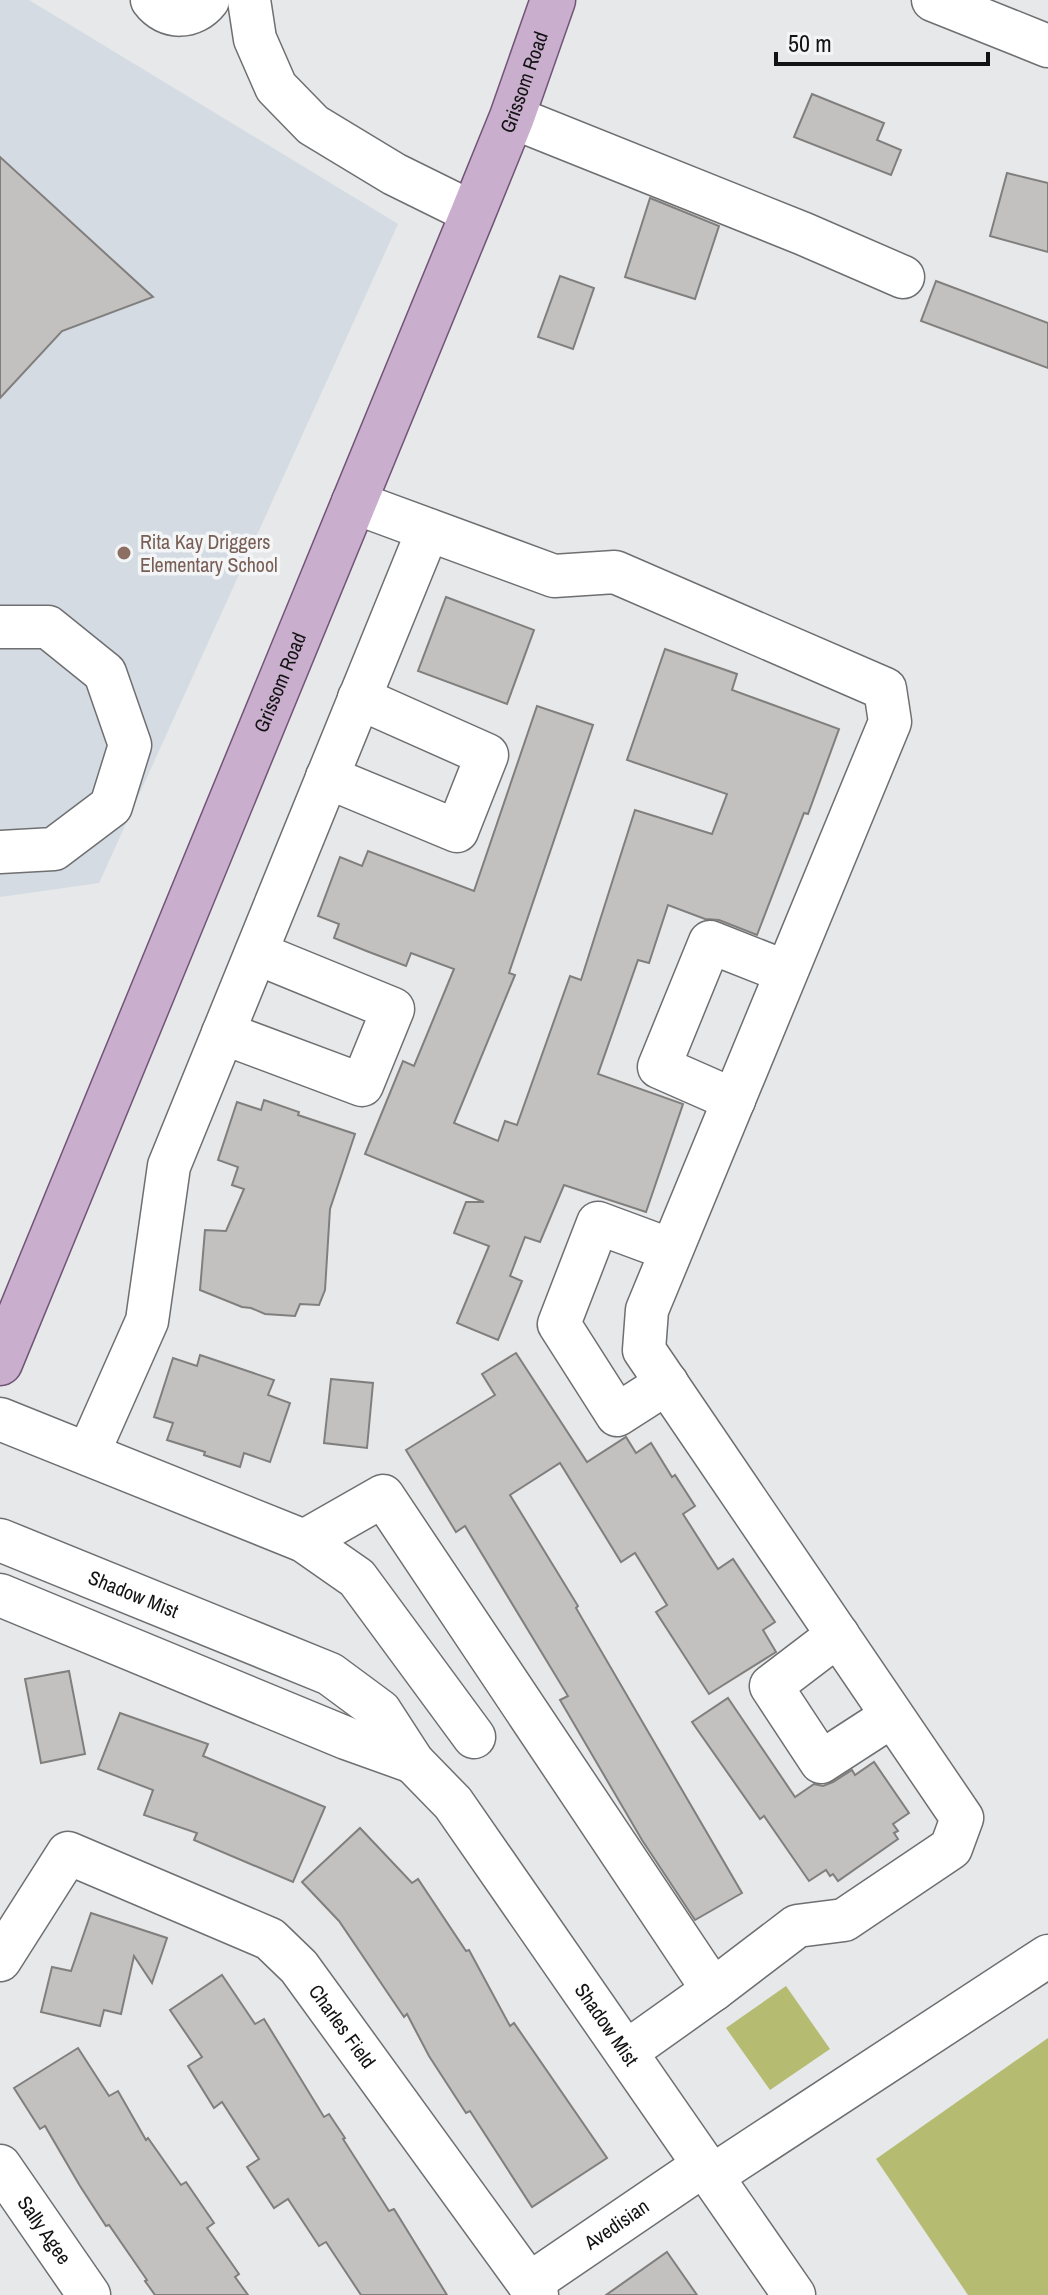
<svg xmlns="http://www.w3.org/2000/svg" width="1048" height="2295" font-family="'Archivo Narrow',sans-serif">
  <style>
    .built { fill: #d4dbe3 }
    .green { fill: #b5bb71 }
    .building { fill: #c3c1bf; stroke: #817f7d; stroke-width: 2 }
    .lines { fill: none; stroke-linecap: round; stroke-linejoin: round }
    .minor-casing { stroke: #6e6f71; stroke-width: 45 }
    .major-casing { stroke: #725576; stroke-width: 47 }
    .minor { stroke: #fff; stroke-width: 42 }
    .major { stroke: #c9aecd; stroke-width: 44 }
    .education-dot { fill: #8d6e63; stroke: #f3f5f7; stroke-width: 3 }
    .labels { text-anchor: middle; stroke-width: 7; stroke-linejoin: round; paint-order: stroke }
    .street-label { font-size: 20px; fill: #131314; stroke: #f3f5f7 }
    .education-label { font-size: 20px; fill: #785e54; stroke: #f3f5f7; text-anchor: start }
  </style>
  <rect width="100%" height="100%" fill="#e6e8ea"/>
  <!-- built -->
  <path class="built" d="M0,0h29l369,224 -299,659 -99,14z"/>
  <!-- green -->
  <g class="green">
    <path d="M786,1986l44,63 -60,41 -44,-62z"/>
    <path d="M1048,2038v257h-80l-92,-136z"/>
  </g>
  <!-- building -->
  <g class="building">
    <path d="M812,94l72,29 -7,17 24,10 -10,25 -97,-38z"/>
    <path d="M0,157l153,140 -91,34 -62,67z"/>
    <path d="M1007,173l41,10v69l-58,-16z"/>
    <path d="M650,198l69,28 -24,73 -70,-22z"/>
    <path d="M560,276l34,12 -21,61 -35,-12z"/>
    <path d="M936,281l112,42v45l-127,-47z"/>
    <path d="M446,597l88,33 -27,74 -89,-33z"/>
    <path d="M665,649l72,25 -5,16 107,39 -31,85 -4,-1 -47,122 -38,-15 -14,-1 -37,-14 -19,58 -11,-3 -40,114 85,30 -37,108 -82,-27 -24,57 -15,-5 -15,39 12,5 -24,59 -41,-17 32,-77 -35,-13 12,-31h18l-119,-48 38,-93 11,5 40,-97 -43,-16 -5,13 -37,-14 -35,-14 5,-14 -21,-8 22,-59 22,9 6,-15 106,40 63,-185 56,19 -84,248 6,2 -61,148 44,18 7,-20 12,4 53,-149 11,4 54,-170 77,24 15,-40 -100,-34z"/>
    <path d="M264,1100l35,12 -1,3 57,19 -25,75 -5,81 -6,15 -19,-1 -5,12 -30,-2 -14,-6 -9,-1 -42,-17 5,-60 21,1 18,-42 -12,-4 6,-18 -20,-7 19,-58 24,8z"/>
    <path d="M516,1353l71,109 39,-25 10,16 15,-10 21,34 3,-2 20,31 -12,8 35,55 15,-10 42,63 -12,8 13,22 -67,42 -53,-82 11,-7 -32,-52 -14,9 -61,-99 -50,32 68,111 -2,2 166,285 -47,27 -53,-80 -82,-140 8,-4 -103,-170 -9,6 -50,-82 89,-55 -13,-21z"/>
    <path d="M200,1355l74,25 -6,15 22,8 -20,59 -26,-9 -4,14 -36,-12 1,-3 -38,-12 6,-17 -19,-6 19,-59 24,8z"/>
    <path d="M331,1379l42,4 -6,65 -43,-5z"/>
    <path d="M69,1671l16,83 -44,9 -16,-84z"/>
    <path d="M728,1698l67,99 19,-13 9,2 10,-4 19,-12 3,5 19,-13 35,51 -16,11 5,7 -4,2 4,6 -60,42 -5,-7 -3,2 -4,-6 -17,11 -45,-65 -4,3 -68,-97z"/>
    <path d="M120,1713l88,31 -5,12 122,51 -32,75 -99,-42 3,-7 -53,-18 9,-25 -55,-21z"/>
    <path d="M360,1828l52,55 6,-4 48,72 3,-1 41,76 4,-3 93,135 -75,49 -62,-96 -4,2 -37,-57 -22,-42 -3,3 -65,-96 -37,-39z"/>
    <path d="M91,1913l76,25 -15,45 -18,-27 -13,58 -17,-4 -4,16 -59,-14 11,-45 19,4z"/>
    <path d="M222,1975l33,49 9,-5 60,98 5,-3 16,24 -2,1 46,72 5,-2 53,86h-86l-35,-53 -7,4 -31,-47 -14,9 -27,-41 12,-8 -37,-57 -8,6 -26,-42 14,-9 -32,-47z"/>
    <path d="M78,2048l31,48 9,-5 28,49 2,-2 33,47 5,-3 28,41 -7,5 32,46 -4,3 13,18h-93l-10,-14 2,-1 -38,-55 -3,1 -26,-40 -35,-60 -5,3 -26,-41z"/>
    <path d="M667,2252l30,43h-91z"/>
  </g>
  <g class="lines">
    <defs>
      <g id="minor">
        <path d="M152,0c15,20 41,19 56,0"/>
        <path d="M249,0l6,39 21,48 37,38 81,49 79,39"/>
        <path d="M933,0l115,46"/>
        <path d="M512,117l292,117 99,43"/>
        <path d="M353,502l201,74 61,-4 270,117 5,33 -243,588 -3,40 318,468 -11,30 -107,72 -47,6 -84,64 -87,62"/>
        <path d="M0,627h48l57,46 25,72 -19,61 -57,43 -54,3"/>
        <path d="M327,777l130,54 30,-76 -128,-57"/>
        <path d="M223,1033l139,52 31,-76 -137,-56"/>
        <path d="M734,1100l-75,-33 51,-125 76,30"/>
        <path d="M667,1383l-50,32 -58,-91 39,-101 73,27"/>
        <path d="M0,1419l304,122 53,37 117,159"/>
        <path d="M88,1454l59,-133 22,-155 259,-636"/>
        <path id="s1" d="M0,1540l330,134 50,37 33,51 40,41 341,492"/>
        <path d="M304,1541l79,-45 330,494"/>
        <path d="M0,1595l346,143 67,24"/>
        <path d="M838,1635l-67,51 50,76 71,-46"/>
        <path id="s2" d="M0,1960l68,-107 202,86 29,28 238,328"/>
        <path id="s3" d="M0,2166l89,129"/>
        <path d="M712,2176l336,-220"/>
        <path id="s4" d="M529,2284l175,-119"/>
      </g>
      <g id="major">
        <path id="s5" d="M0,1363l473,-1150 39,-96 41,-117"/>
      </g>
    </defs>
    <!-- minor casing -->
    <use href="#minor" class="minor-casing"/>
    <!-- major casing -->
    <use href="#major" class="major-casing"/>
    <!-- minor -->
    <use href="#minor" class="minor"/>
    <!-- major -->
    <use href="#major" class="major"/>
  </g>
  <!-- markers -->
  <circle class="education-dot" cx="124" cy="553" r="8"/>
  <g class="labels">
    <!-- street labels -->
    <g class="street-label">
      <text dy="7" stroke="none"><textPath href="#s5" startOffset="1384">Grissom Road</textPath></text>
      <text dy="7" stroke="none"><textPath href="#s5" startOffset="736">Grissom Road</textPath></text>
      <text dy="7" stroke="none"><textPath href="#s1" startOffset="144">Shadow Mist</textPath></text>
      <text dy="7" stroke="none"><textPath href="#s1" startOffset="806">Shadow Mist</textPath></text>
      <text dy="7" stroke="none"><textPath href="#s2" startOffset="460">Charles Field</textPath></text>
      <text dy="7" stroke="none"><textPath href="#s4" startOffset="106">Avedisian</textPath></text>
      <text dy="7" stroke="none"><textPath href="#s3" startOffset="78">Sally Agee</textPath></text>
    </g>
    <!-- education labels -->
    <g class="education-label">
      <text x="140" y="549">Rita Kay Driggers<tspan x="140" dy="23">Elementary School</tspan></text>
    </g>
  </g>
  <!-- scale -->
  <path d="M776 52v12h212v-12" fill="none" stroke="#131314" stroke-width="4"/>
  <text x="788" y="52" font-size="24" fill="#131314" stroke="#f3f5f7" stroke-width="6" paint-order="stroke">50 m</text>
</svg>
